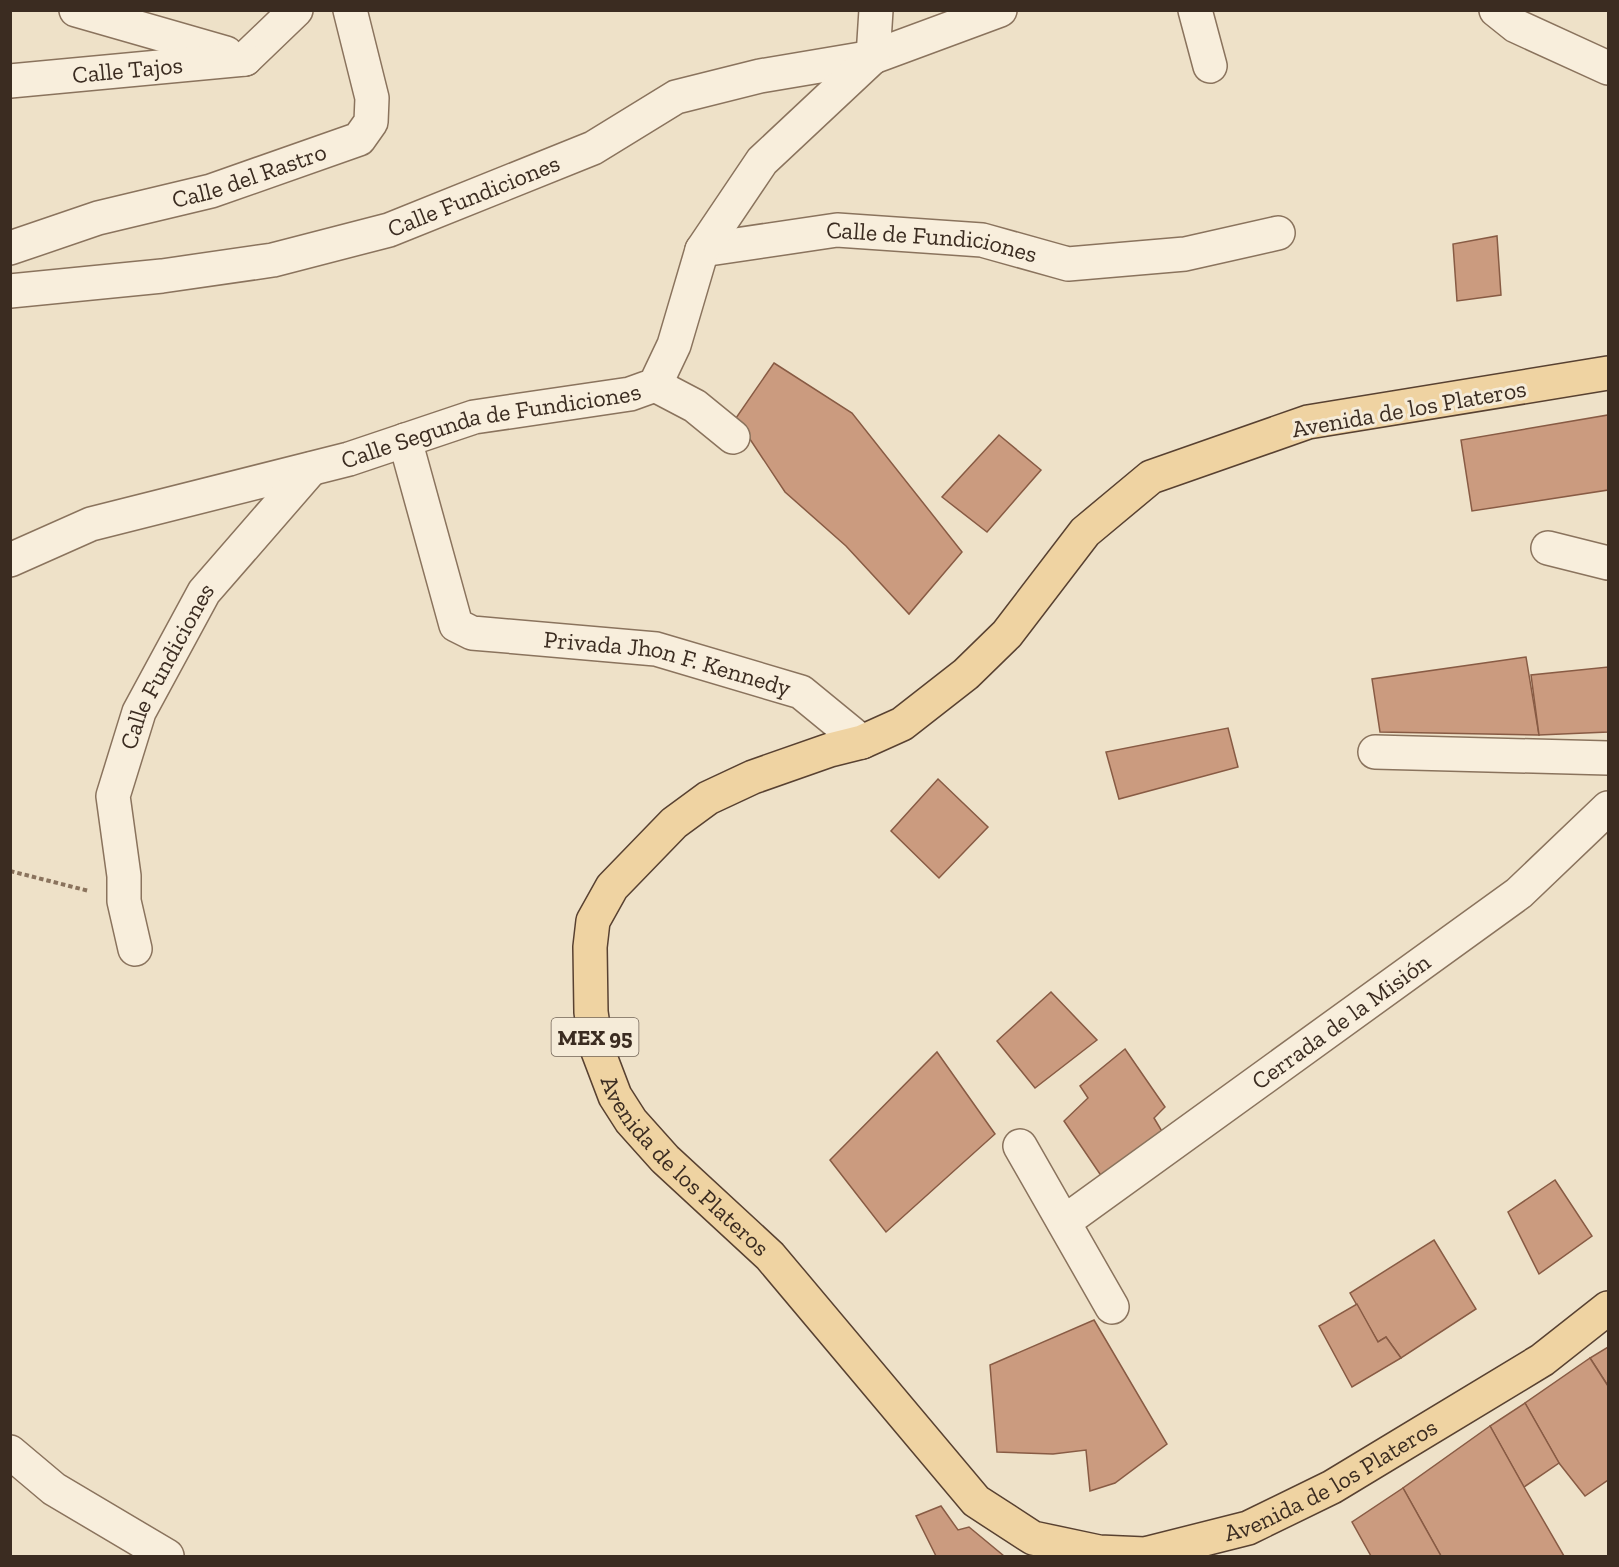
<svg xmlns="http://www.w3.org/2000/svg" width="1619" height="1567" font-family="'Zilla Slab',serif">
  <style>
    .building { fill: #cb9b7f; stroke: #885b44; stroke-width: 1.5 }
    .lines { fill: none; stroke-linecap: round; stroke-linejoin: round }
    .street-casing { stroke: #8a735d; stroke-width: 36 }
    .primary-casing { stroke: #584131; stroke-width: 36 }
    .path { stroke: #8a735d; stroke-width: 4; stroke-dasharray: 4.5 3; stroke-linecap: butt }
    .street { stroke: #f8eedc; stroke-width: 33 }
    .primary { stroke: #efd3a2; stroke-width: 33 }
    .labels { text-anchor: middle; stroke-width: 6; stroke-linejoin: round; paint-order: stroke }
    .shield { fill: #f5ebd8; stroke: #736558; stroke-width: 1.5 }
    .shield-label { font-size: 22px; font-weight: bold; fill: #3b2c21 }
    .street-label { font-size: 24px; fill: #3b2c21; stroke: #f5ebd8 }
  </style>
  <rect width="100%" height="100%" fill="#eee1c8"/>
  <!-- building -->
  <g class="building">
    <path d="M1497,236l4,59 -44,6 -4,-57z"/>
    <path d="M774,363l78,50 110,139 -53,62 -63,-68 -61,-54 -49,-74z"/>
    <path d="M1608,415v75l-136,21 -11,-71z"/>
    <path d="M999,435l42,35 -54,62 -45,-35z"/>
    <path d="M1526,657l13,78 -159,-3 -8,-53z"/>
    <path d="M1608,667v65l-69,3 -8,-60z"/>
    <path d="M1228,728l10,39 -119,32 -13,-47z"/>
    <path d="M938,779l50,48 -49,51 -48,-47z"/>
    <path d="M1051,992l46,48 -62,48 -38,-47z"/>
    <path d="M1125,1049l40,58 -11,11 12,20 -64,39 -38,-56 24,-23 -8,-12z"/>
    <path d="M937,1052l58,82 -109,98 -56,-72z"/>
    <path d="M1555,1180l37,56 -53,38 -31,-62z"/>
    <path d="M1434,1240l42,69 -75,49 -15,-21 -8,5 -28,-49z"/>
    <path d="M1357,1304l21,38 8,-5 15,21 -49,29 -33,-61z"/>
    <path d="M1094,1320l73,124 -52,39 -25,8 -4,-41 -33,4 -56,-2 -7,-87z"/>
    <path d="M1608,1347v39l-18,-28z"/>
    <path d="M1590,1358l18,28v94l-23,16 -26,-33 -34,-60z"/>
    <path d="M1525,1403l34,60 -35,24 -34,-61z"/>
    <path d="M1490,1426l34,61 40,69h-123l-38,-68z"/>
    <path d="M1403,1488l38,68h-70l-19,-34z"/>
    <path d="M941,1506l17,24 11,-3 35,29h-68l-20,-40z"/>
  </g>
  <g class="lines">
    <defs>
      <g id="street">
        <path d="M76,10l150,43"/>
        <path d="M1195,10l15,56"/>
        <path d="M1496,10l20,16 92,42"/>
        <path d="M873,57l3,-47"/>
        <path d="M245,59l51,-49"/>
        <path id="s1" d="M10,81l235,-22"/>
        <path id="s2" d="M10,248l88,-30 113,-27 148,-52 12,-17 1,-24 -22,-88"/>
        <path id="s3" d="M702,250l135,-20 145,10 86,24 117,-10 93,-21"/>
        <path id="s4" d="M10,291l152,-15 111,-16 116,-30 204,-82 83,-51 84,-21 113,-19 127,-47"/>
        <path d="M655,385l40,21 38,31"/>
        <path id="s5" d="M405,440l51,185 16,8 184,16 145,43 61,50"/>
        <path d="M1548,548l60,15"/>
        <path id="s6" d="M10,560l81,-36 258,-65 125,-42 156,-23 25,-9 19,-40 28,-95 60,-89 111,-104"/>
        <path d="M1375,752l233,6"/>
        <path id="s7" d="M135,949l-11,-48v-25l-11,-80 26,-84 65,-120 107,-123"/>
        <path d="M1020,1146l92,161"/>
        <path id="s8" d="M1064,1222l455,-329 89,-85"/>
        <path d="M10,1452l44,37 113,67"/>
      </g>
      <g id="primary">
        <path id="s9" d="M1608,373l-300,49 -157,55 -66,55 -78,102 -41,40 -64,50 -40,18 -32,8 -77,27 -45,21 -34,25 -62,64 -19,34 -3,26 1,65 5,34 19,50 16,25 34,38 105,97 206,245 57,37 66,14 46,2 103,-26 84,-41 210,-127 66,-52"/>
      </g>
    </defs>
    <!-- street casing -->
    <use href="#street" class="street-casing"/>
    <!-- primary casing -->
    <use href="#primary" class="primary-casing"/>
    <!-- path -->
    <path class="path" d="M10,871l79,20"/>
    <!-- street -->
    <use href="#street" class="street"/>
    <!-- primary -->
    <use href="#primary" class="primary"/>
  </g>
  <g class="labels">
    <!-- shield labels -->
    <rect class="shield" x="551.5" y="1018" width="87" height="38" rx="4.5"/>
    <g class="shield-label">
      <text x="595" y="1045">MEX 95</text>
    </g>
    <!-- street labels -->
    <g class="street-label">
      <text dy="8" stroke="none"><textPath href="#s1" startOffset="118">Calle Tajos</textPath></text>
      <text dy="8" stroke="none"><textPath href="#s2" startOffset="250">Calle del Rastro</textPath></text>
      <text dy="8" stroke="none"><textPath href="#s4" startOffset="476">Calle Fundiciones</textPath></text>
      <text dy="8" stroke="none"><textPath href="#s3" startOffset="232">Calle de Fundiciones</textPath></text>
      <text transform="translate(1409 409) rotate(-10)" y="8">Avenida de los Plateros</text>
      <text dy="8" stroke="none"><textPath href="#s6" startOffset="501">Calle Segunda de Fundiciones</textPath></text>
      <text dy="8" stroke="none"><textPath href="#s5" startOffset="408">Privada Jhon F. Kennedy</textPath></text>
      <text dy="8" stroke="none"><textPath href="#s7" startOffset="296">Calle Fundiciones</textPath></text>
      <text dy="8" stroke="none"><textPath href="#s8" startOffset="342">Cerrada de la Misión</textPath></text>
      <text dy="8" stroke="none"><textPath href="#s9" startOffset="1479">Avenida de los Plateros</textPath></text>
      <text dy="8" stroke="none"><textPath href="#s9" startOffset="2307">Avenida de los Plateros</textPath></text>
    </g>
  </g>
  <!-- border -->
  <rect width="1619" height="1567" fill="none" stroke="#3b2c21" stroke-width="24"/>
</svg>
